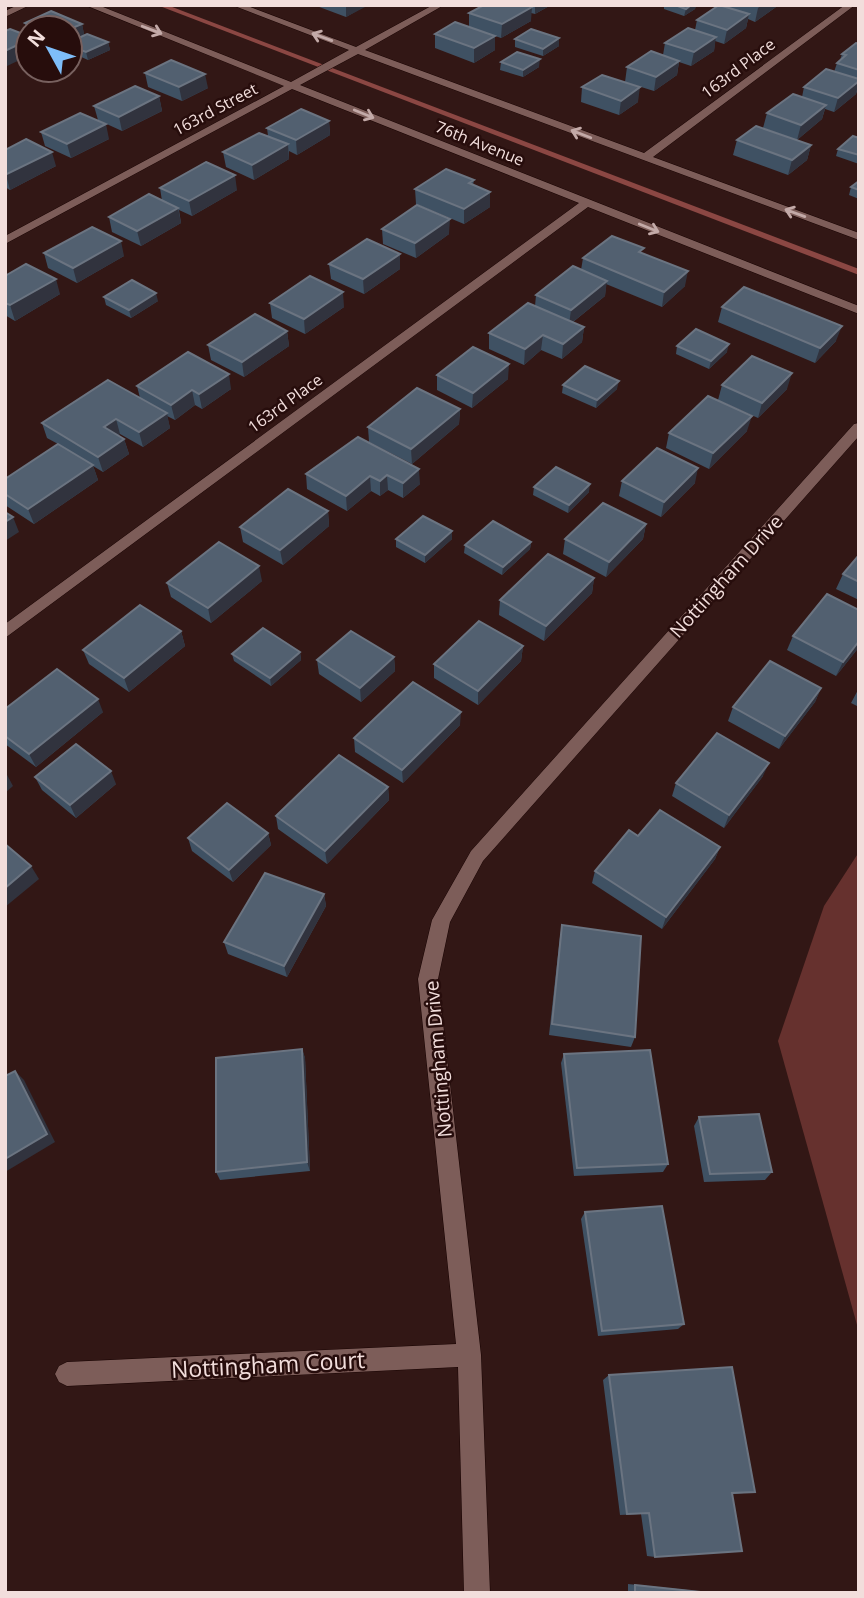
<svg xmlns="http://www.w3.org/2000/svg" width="864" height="1598" font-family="'Open Sans',sans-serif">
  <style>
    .green { fill: #66312e }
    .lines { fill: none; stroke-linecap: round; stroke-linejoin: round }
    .stream { fill: #8b4743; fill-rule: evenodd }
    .minor-casing { stroke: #180302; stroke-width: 1 }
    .minor { fill: #7d5d59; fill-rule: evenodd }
    .wall { fill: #3f5163 }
    .shaded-wall { fill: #31333e }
    .building { fill: #526070; stroke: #6b7481; stroke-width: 2 }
    .oneway { stroke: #c3aaa8 }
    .labels { text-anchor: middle; stroke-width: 5; stroke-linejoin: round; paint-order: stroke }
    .far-street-label { font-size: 16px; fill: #f2dedc; stroke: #270d0c }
    .street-label { font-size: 19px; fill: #f2dedc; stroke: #270d0c }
    .near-street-label { font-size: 23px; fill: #f2dedc; stroke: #270d0c }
  </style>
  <rect width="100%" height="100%" fill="#321715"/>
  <!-- green -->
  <path class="green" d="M859,852v480l-81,-291 46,-135z"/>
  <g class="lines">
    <!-- stream -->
    <path class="stream" d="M157,5h10l692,264v6z"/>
    <defs>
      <g id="minor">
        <path d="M18,5h12l-25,12v-6z"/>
        <path d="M85,5h13l193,77 58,-32 -117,-45h13l111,42 77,-42h11l-79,45 279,103 201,-148h10l-202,152 206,76v7l-501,-186 -58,31 559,221v8l-271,-107 -583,431v-14l574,-421 -287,-114 -287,155v-8l279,-150z"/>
        <path d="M859,423v13l-376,425 -33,61 -12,57 43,376 9,238h-26l-6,-226 -391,19 -8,-4 -4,-8 4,-8 8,-4 389,-18 -38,-365 14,-59 39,-69 383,-427z"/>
      </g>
    </defs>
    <!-- minor casing -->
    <use href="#minor" class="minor-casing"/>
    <!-- minor -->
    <use href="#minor" class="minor"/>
  </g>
  <!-- wall -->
  <g class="wall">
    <path d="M314,5h53l-21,12z"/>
    <path d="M484,5h67l-16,9 -4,-1v8l-30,17 -6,-2v14l-21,13 -39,-15v-14l34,-7v-14z"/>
    <path d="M664,5h32l-1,4 -11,7 -20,-7z"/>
    <path d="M727,5h50l-1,2 -21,15 -7,-3 -2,9 -22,16 -9,-3 -1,10 -23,15 -12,-4 -2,13 -23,16 -29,-9 2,-15 36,-12 2,-12 30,-13 2,-10 30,-12z"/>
    <path d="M51,11l31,13 2,11 3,-1 21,8 2,8 -22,10 -18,-8v-24h-42v8l-3,-13z"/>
    <path d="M559,38v8l-16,10 -28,-9v-8z"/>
    <path d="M859,44v41l-3,9 -22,18 -9,-3 -3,10 -25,21 -34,-12 4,-15 35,-16 2,-10 30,-15 3,-9 3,-3 2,-6z"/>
    <path d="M501,62l38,5 -16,10 -23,-7z"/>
    <path d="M145,73l63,15 -26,13 -34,-14z"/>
    <path d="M582,87l56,15 -19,13 -38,-13z"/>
    <path d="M159,96l3,15 -40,20 -24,-11 -4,-14z"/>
    <path d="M329,121l1,14 -33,20 -8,-4v8l-35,21 -28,-13 -3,-15 45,-16 -1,-8z"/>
    <path d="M41,132l68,7 -38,19 -26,-12z"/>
    <path d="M859,138v26l-23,-8 2,-7z"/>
    <path d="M737,140l74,5 -4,15 -19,15 -55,-20z"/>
    <path d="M5,150l51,16 -46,24 -5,-3z"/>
    <path d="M474,180l-1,5 17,22 -26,17 -48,-20 -1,-15z"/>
    <path d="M859,181v18l-10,-4 2,-8z"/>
    <path d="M160,188l77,2 -45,26 -13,-6 2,13 -40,23 -29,-14 -3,-15 53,-16z"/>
    <path d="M382,229l67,5 -33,24 -33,-14z"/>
    <path d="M44,253l80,3 -47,27 -29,-15z"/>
    <path d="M643,253l42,33 -23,21 -56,-23 -1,12 -32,26 11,5 -2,15 -20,17 -21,-9 -17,15 -35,-16v-16l46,-27 1,-11 45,-25 2,-12z"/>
    <path d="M400,254v15l-36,25 -33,-15 -2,-15z"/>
    <path d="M5,276l55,18 -45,27 -10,-6z"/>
    <path d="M104,297l54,4 -27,17 -25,-13z"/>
    <path d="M270,303l74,4 -39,27 -33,-16z"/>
    <path d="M722,307l114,34 -21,22 -97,-41z"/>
    <path d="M287,331l2,15 -45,31 -33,-17 -3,-15z"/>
    <path d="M677,346l50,6 -18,17 -33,-15z"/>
    <path d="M437,375l71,4 -36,29 -35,-18z"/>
    <path d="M563,385l54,4 -21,19 -34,-15z"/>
    <path d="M722,385l65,4 -29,29 -40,-18z"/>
    <path d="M137,386l94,3 -29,20 -7,-4 -20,15 -8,-4 3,12 -27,19 -23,-13 -2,1 6,4 5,15 -26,18 -10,-6 5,14 -64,44 -29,-19v-26l53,-35 -11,-6 -5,-15 98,-25z"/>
    <path d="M460,409l-1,15 -47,40 -43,-22 -1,-15z"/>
    <path d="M747,431l-38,38 -43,-21 3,-15z"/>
    <path d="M358,437l62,47 -17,14 -15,-8 -8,6 -9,-5 -24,20 -40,-22 -1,-15z"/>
    <path d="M622,481l73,2 -34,34 -42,-21z"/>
    <path d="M534,487l55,5 -21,21 -35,-18z"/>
    <path d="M328,511l1,15 -46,39 -40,-23 -3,-15z"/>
    <path d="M646,524l-3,15 -37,38 -43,-23 2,-15z"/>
    <path d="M452,531v8l-27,24 -29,-16v-8z"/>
    <path d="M531,542l-1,7 -28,26 -38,-22 1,-8z"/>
    <path d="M859,555v45l-23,-11 7,-15z"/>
    <path d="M594,578l-2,15 -48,48 -45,-26 1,-15z"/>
    <path d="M262,581l-51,42 -40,-26 -4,-14z"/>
    <path d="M181,631l4,15 -56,46 -40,-28 -6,-14z"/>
    <path d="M793,636l66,11 -23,29 -49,-26z"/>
    <path d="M523,646l-2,15 -43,44 -44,-27v-14z"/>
    <path d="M300,652l1,8 -30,26 -37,-25 -2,-7z"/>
    <path d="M394,657l1,14 -34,31 -42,-28 -2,-14z"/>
    <path d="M821,688l-6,14 -36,47 -51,-28 5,-14z"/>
    <path d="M859,688v19l-8,-4z"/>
    <path d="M5,709l98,3 -67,55 -31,-23z"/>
    <path d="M460,725l-57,58 -48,-31 -1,-14z"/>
    <path d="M763,776l-39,52 -52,-32 4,-13z"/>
    <path d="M35,777l81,7 -40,34 -34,-28z"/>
    <path d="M388,787l1,13 -62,64 -49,-35 -2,-13z"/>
    <path d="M268,833l3,12 -38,37 -41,-31 -4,-13z"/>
    <path d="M638,836l82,11 -5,12 -53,70 -70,-46 3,-12z"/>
    <path d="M324,894l2,12 -39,71 -59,-23 -4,-12z"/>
    <path d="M562,925l73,112 -4,10 -82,-12 11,-98z"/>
    <path d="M302,1049l3,9 5,113 -90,9 -4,-8z"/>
    <path d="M564,1054l104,110 -5,8 -89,4 -13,-113z"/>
    <path d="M699,1117l73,55 -7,8 -61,2 -10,-56z"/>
    <path d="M585,1212l99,112 -6,5 -80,7 -17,-117z"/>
    <path d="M609,1375l146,117 -23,2 -77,63 -8,-1 -6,-42 -21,1 -17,-135z"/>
    <path d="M628,1584l89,9h-89z"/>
  </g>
  <!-- shaded-wall -->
  <g class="shaded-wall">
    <path d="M346,5h21v1l-21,11z"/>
    <path d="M535,5h16l-16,9z"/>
    <path d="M691,5h5l-1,4 -11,7 2,-7z"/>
    <path d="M762,5h15l-1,2 -21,15 3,-14z"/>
    <path d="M532,7l-1,14 -30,17 1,-14z"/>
    <path d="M749,14l-3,14 -22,16 3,-14z"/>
    <path d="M82,24l3,14 -15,7v-16z"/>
    <path d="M495,36v14l-21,13v-15z"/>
    <path d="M716,37l-2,14 -23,15 3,-14z"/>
    <path d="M559,38v8l-16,10v-7z"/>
    <path d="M28,40v16l-23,11v-16z"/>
    <path d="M108,42l2,8 -22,10 -2,-8z"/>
    <path d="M540,59l-1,8 -16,10v-7z"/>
    <path d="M679,61l-2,14 -23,16 2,-14z"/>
    <path d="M205,74l3,14 -26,13 -3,-14z"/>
    <path d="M859,81l-3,13 -22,18 4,-14z"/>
    <path d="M640,87l-2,15 -19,13 2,-14z"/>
    <path d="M159,96l3,15 -40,20 -3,-14z"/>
    <path d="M826,105l-4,14 -25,21 4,-15z"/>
    <path d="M329,121l1,14 -33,20 -1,-15z"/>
    <path d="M106,124l3,15 -38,19 -4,-14z"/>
    <path d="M288,144l1,15 -35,21 -2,-15z"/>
    <path d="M811,145l-4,15 -19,15 4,-15z"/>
    <path d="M52,152l4,14 -46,24 -4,-15z"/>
    <path d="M235,175l2,15 -45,26 -3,-15z"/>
    <path d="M490,192v15l-26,17v-15z"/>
    <path d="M178,208l3,15 -40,23 -4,-15z"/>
    <path d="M450,219l-1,15 -33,24 -1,-15z"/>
    <path d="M121,241l3,15 -47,27 -4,-15z"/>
    <path d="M400,254v15l-36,25 -1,-15z"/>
    <path d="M688,271l-3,15 -23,21 2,-15z"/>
    <path d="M56,279l4,15 -45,27 -5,-16z"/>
    <path d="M607,281l-2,15 -36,29 2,-15z"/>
    <path d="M343,292l1,15 -39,27 -1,-15z"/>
    <path d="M156,293l2,8 -27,17 -2,-8z"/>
    <path d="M842,326l-6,15 -21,22 5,-15z"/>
    <path d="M584,327l-2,15 -20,17 1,-15z"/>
    <path d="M287,331l2,15 -45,31 -2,-15z"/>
    <path d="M543,335l-2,15 -17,15 1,-16z"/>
    <path d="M729,344l-2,8 -18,17 2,-8z"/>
    <path d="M509,364l-1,15 -36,29 1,-15z"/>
    <path d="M792,373l-5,16 -29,29 4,-15z"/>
    <path d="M229,374l2,15 -29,20 -3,-15z"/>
    <path d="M619,381l-2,8 -21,19 1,-8z"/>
    <path d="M192,390l3,15 -20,15 -4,-15z"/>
    <path d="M460,409l-1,15 -47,40 -1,-15z"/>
    <path d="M167,413l3,15 -27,19 -4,-15z"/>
    <path d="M752,416l-5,15 -38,38 4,-16z"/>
    <path d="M116,419l4,15 -12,8 -4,-15z"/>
    <path d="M124,439l5,15 -26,18 -5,-15z"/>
    <path d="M93,465l5,15 -64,44 -6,-15z"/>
    <path d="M698,468l-3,15 -34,34 3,-15z"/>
    <path d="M419,469l1,15 -17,14v-15z"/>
    <path d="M387,475l1,15 -8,6v-15z"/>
    <path d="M370,476l1,15 -24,20 -1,-15z"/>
    <path d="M590,484l-1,8 -21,21 1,-8z"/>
    <path d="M328,511l1,15 -46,39 -3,-15z"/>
    <path d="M13,517l6,15 -14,9v-19z"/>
    <path d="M646,524l-3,15 -37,38 3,-15z"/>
    <path d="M452,531v8l-27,24v-8z"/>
    <path d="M531,542l-1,7 -28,26 1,-8z"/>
    <path d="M259,566l3,15 -51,42 -3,-15z"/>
    <path d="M594,578l-2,15 -48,48 2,-15z"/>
    <path d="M181,631l4,15 -56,46 -5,-14z"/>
    <path d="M859,641v6l-23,29 7,-14z"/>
    <path d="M523,646l-2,15 -43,44v-14z"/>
    <path d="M300,652l1,8 -30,26 -1,-8z"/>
    <path d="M394,657l1,14 -34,31 -1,-14z"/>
    <path d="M821,688l-6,14 -36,47 6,-13z"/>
    <path d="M98,699l5,13 -67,55 -7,-13z"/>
    <path d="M461,712l-1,13 -57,58 -1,-13z"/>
    <path d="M769,763l-6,13 -39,52 5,-13z"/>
    <path d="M111,771l5,13 -40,34 -6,-13z"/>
    <path d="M6,773l7,13 -8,7v-19z"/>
    <path d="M388,787l1,13 -62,64 -2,-13z"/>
    <path d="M268,833l3,12 -38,37 -4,-12z"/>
    <path d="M720,847l-5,12 -53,70 4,-12z"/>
    <path d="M31,866l8,13 -34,28v-19z"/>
    <path d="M324,894l2,12 -39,71 -3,-11z"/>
    <path d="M302,1049l3,9 5,113 -3,-9z"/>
    <path d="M15,1071l9,9 31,62 -50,30v-13z"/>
  </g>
  <!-- building -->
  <g class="building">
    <path d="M484,5h42l6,2 -30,17 -33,-11z"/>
    <path d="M675,5h16l-5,4z"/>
    <path d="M719,5l30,9 -22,16 -30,-10z"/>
    <path d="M51,11l31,13 -12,5v-1h-34l-11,-5z"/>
    <path d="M455,22l40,14 -21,12 -39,-14z"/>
    <path d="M688,28l28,9 -22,15 -29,-9z"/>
    <path d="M10,29l18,7v4l-23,11v-20z"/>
    <path d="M531,29l28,9 -16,11 -28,-10z"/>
    <path d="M87,34l21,8 -22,10 -16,-6v-4z"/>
    <path d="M856,43l3,1v26l-22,-7 9,-8 -4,-1z"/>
    <path d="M651,51l28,10 -23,16 -29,-10z"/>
    <path d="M517,52l23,7 -17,11 -22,-8z"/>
    <path d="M171,60l34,14 -26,13 -34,-14z"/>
    <path d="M826,69l33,10v2l-21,17 -34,-11z"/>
    <path d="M602,75l38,12 -19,14 -39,-14z"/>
    <path d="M135,86l24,10 -40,21 -25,-11z"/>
    <path d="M793,94l33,11 -25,20 -34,-12z"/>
    <path d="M301,109l28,12 -33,19 -29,-12z"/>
    <path d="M80,113l26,11 -39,20 -26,-12z"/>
    <path d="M756,126l55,19 -19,15 -55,-20z"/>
    <path d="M259,133l29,11 -36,21 -29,-13z"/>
    <path d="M853,136l6,2v17l-21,-6z"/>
    <path d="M26,139l26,13 -47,23v-25z"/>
    <path d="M206,162l29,13 -46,26 -29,-13z"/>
    <path d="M446,169l28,11 -5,3 21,9 -26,17 -49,-20z"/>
    <path d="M859,181v9l-8,-3z"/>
    <path d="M149,194l29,14 -41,23 -28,-14z"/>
    <path d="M417,205l33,14 -35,24 -33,-14z"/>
    <path d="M92,227l29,14 -48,27 -29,-15z"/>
    <path d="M612,236l32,12 -5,4 49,19 -24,21 -81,-34z"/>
    <path d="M367,239l33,15 -37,25 -34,-15z"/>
    <path d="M26,264l30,15 -46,26 -5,-2v-27z"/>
    <path d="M573,266l34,15 -36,29 -35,-15z"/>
    <path d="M310,276l33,16 -39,27 -34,-16z"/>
    <path d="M132,280l24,13 -27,17 -25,-13z"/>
    <path d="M744,287l98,39 -22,22 -98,-41z"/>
    <path d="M528,303l56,24 -21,17 -20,-9 -18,14 -36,-16z"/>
    <path d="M255,314l32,17 -45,31 -34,-17z"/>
    <path d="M696,329l33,15 -18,17 -34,-15z"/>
    <path d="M473,347l36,17 -36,29 -36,-18z"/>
    <path d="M188,352l41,22 -30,20 -7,-4 -21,15 -34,-19z"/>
    <path d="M752,356l40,17 -30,30 -40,-18z"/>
    <path d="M585,366l34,15 -22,19 -34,-15z"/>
    <path d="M108,380l59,33 -28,19 -23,-13 -12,8 20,12 -26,18 -56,-34z"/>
    <path d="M417,388l43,21 -49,40 -43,-22z"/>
    <path d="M708,396l44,20 -39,37 -44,-20z"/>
    <path d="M358,437l61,32 -16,14 -16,-8 -7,6 -10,-5 -24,20 -40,-22z"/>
    <path d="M58,444l35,21 -65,44 -23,-15v-15z"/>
    <path d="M657,448l41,20 -34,34 -42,-21z"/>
    <path d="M556,467l34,17 -21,21 -35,-18z"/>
    <path d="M288,489l40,22 -48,39 -40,-23z"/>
    <path d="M603,503l43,21 -37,38 -44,-23z"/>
    <path d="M5,512l8,5 -8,5z"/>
    <path d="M423,516l29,15 -27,24 -29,-16z"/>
    <path d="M493,521l38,21 -28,25 -38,-22z"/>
    <path d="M219,542l40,24 -51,42 -41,-25z"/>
    <path d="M548,554l46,24 -48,48 -46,-26z"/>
    <path d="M859,555v27l-16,-8z"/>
    <path d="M827,594l32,16v31l-16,21 -50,-26z"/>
    <path d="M140,605l41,26 -57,47 -41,-28z"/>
    <path d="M479,621l44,25 -45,45 -44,-27z"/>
    <path d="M263,628l37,24 -30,26 -38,-24z"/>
    <path d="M351,631l43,26 -34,31 -43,-28z"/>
    <path d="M770,661l51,27 -36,48 -52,-29z"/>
    <path d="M57,669l41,30 -69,55 -24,-18v-27z"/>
    <path d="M413,682l48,30 -59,58 -48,-32z"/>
    <path d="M717,733l52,30 -40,52 -53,-32z"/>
    <path d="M76,744l35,27 -41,34 -35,-28z"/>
    <path d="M339,755l49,32 -63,64 -49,-35z"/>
    <path d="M227,803l41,30 -39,37 -41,-32z"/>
    <path d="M660,810l60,37 -54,70 -71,-46 34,-41 9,6z"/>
    <path d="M5,844l26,22 -26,22z"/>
    <path d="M265,873l59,21 -40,72 -60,-24z"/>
    <path d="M562,925l79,11 -6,101 -83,-13z"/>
    <path d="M302,1049l5,113 -91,10v-114z"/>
    <path d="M650,1050l18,114 -91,4 -13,-114z"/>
    <path d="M15,1071l32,63 -42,25v-83z"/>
    <path d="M759,1114l13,58 -62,2 -11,-57z"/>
    <path d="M662,1206l22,118 -82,7 -17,-119z"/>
    <path d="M732,1367l23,125 -23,1 10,58 -87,6 -6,-44 -22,1 -18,-139z"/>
    <path d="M635,1585l75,8h-75z"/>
  </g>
  <!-- one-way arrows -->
  <defs><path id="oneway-shaft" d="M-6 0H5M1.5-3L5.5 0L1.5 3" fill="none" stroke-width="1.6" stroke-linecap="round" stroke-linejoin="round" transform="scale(1.75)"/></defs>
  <g class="oneway">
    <use href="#oneway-shaft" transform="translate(152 30) rotate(21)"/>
    <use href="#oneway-shaft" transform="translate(322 37) rotate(-160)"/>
    <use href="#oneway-shaft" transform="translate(364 114) rotate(22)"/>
    <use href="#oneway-shaft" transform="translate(581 134) rotate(-159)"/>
    <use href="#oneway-shaft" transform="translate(795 213) rotate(-160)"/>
    <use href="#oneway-shaft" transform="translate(649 228) rotate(22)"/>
  </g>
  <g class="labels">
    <!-- far-street labels -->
    <g class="far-street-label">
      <text transform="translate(738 68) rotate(-37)" y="6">163rd Place</text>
      <text transform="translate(215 109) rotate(-28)" y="6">163rd Street</text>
      <text transform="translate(480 143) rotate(22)" y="6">76th Avenue</text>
      <text transform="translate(285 403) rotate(-36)" y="6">163rd Place</text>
    </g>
    <!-- street labels -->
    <g class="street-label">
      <text transform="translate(726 576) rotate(-48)" y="7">Nottingham Drive</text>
      <text transform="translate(438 1059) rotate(-95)" y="7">Nottingham Drive</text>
    </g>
    <!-- near-street labels -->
    <g class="near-street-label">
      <text transform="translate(268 1365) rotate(-3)" y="8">Nottingham Court</text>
    </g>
  </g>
  <!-- border -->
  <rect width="864" height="1598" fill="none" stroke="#f2dedc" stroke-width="14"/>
  <!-- north arrow -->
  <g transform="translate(49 49) rotate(310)"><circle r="33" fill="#270d0c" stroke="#78615f" stroke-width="2"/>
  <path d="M0-5L12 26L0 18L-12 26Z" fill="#7ebdf9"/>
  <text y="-10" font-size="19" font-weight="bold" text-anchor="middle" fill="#f2dedc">N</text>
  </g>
</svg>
